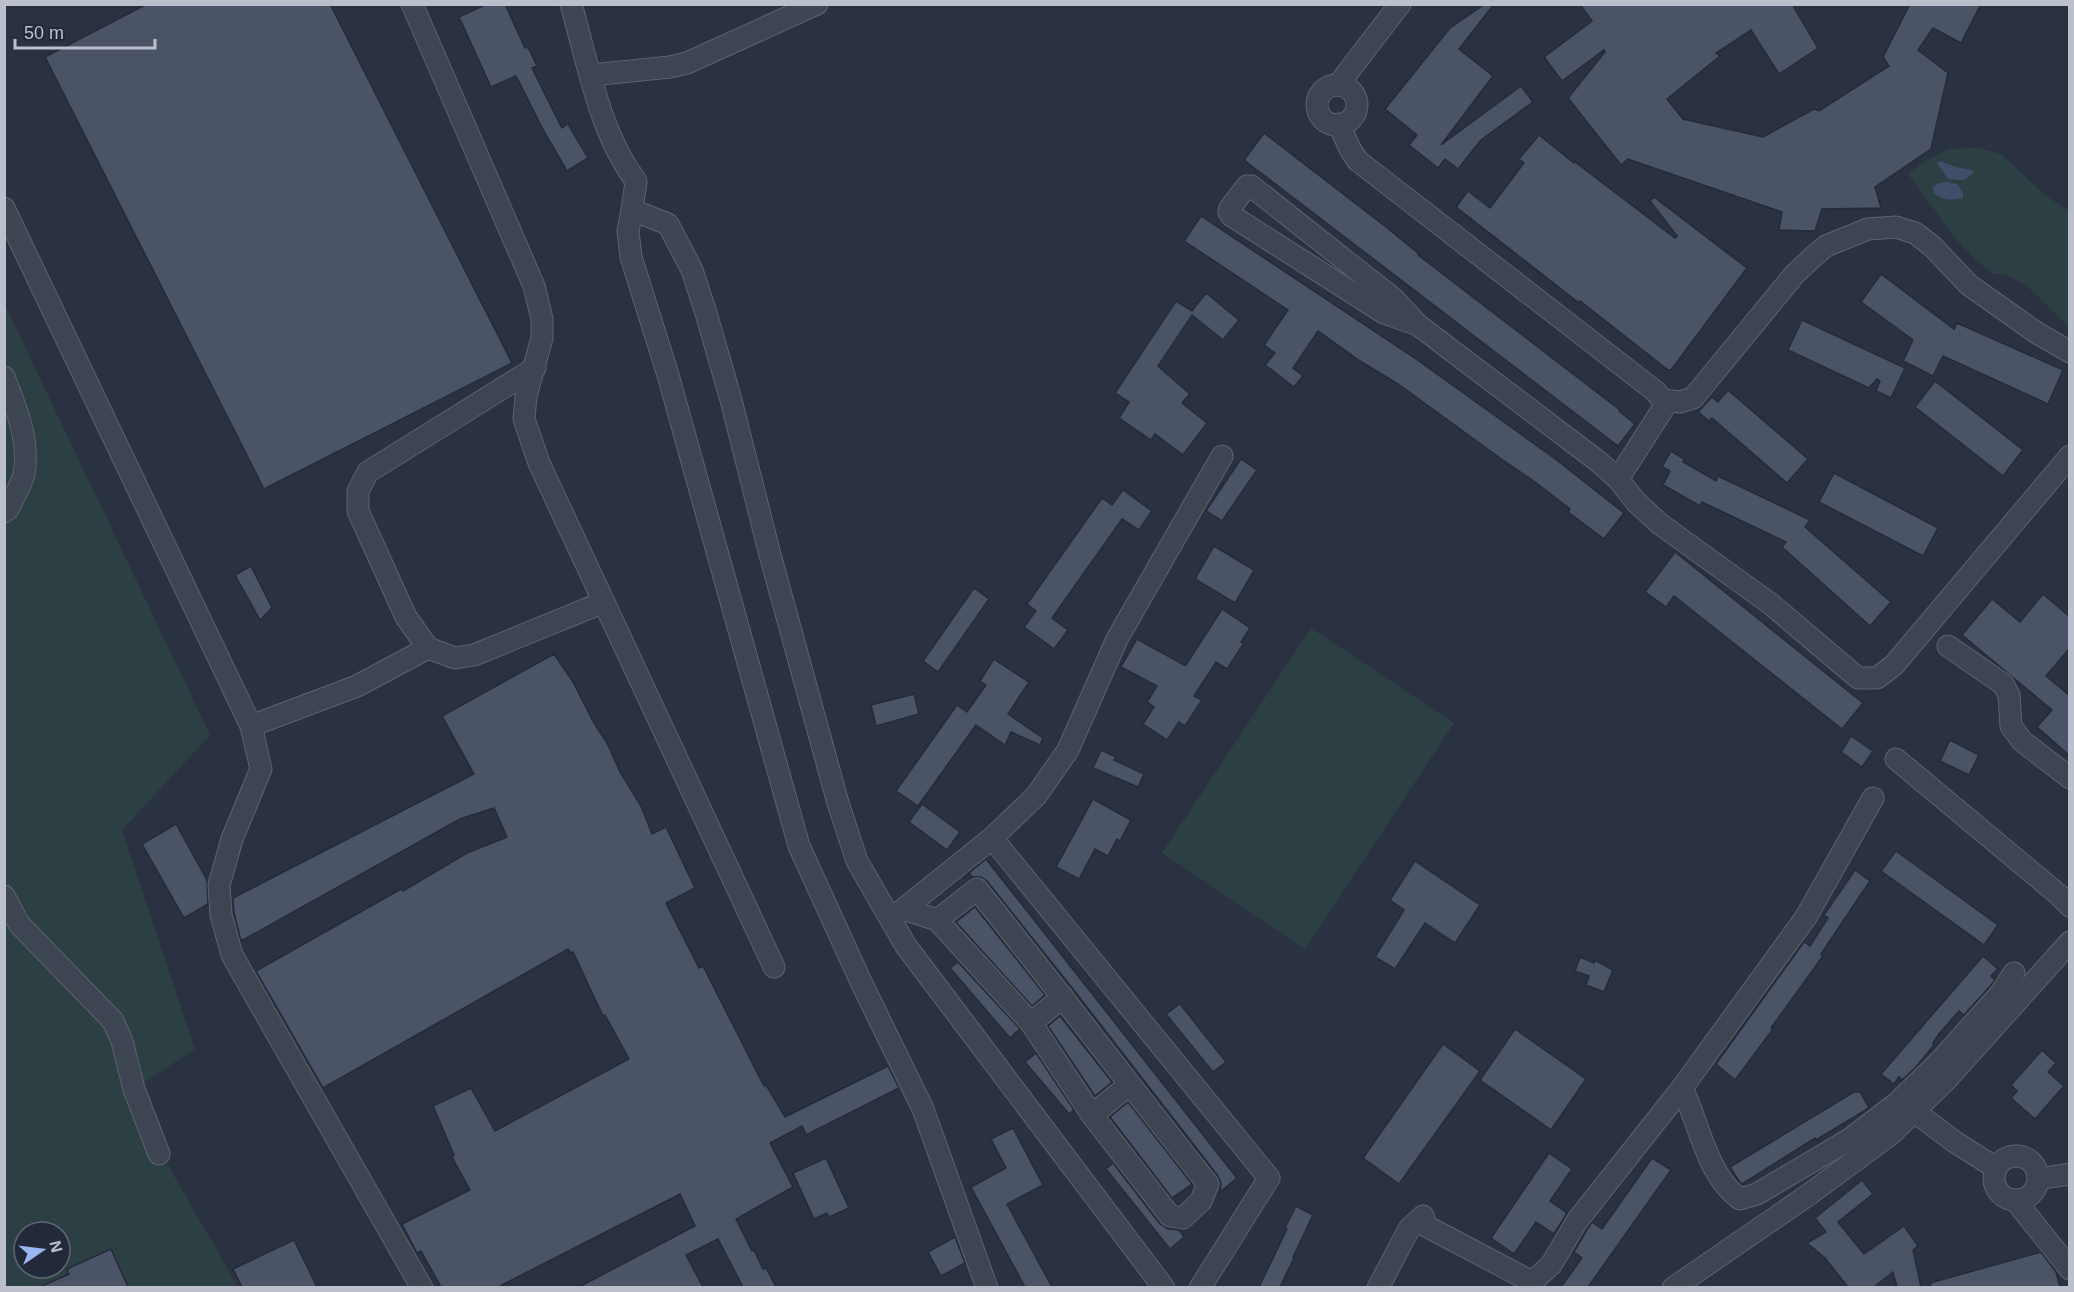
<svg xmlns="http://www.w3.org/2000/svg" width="2074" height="1292" font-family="Arial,sans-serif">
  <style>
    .green { fill: #2c3f43; fill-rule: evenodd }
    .water { fill: #404e6a }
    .building { fill: #4b5466; stroke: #242b3a; stroke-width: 1.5 }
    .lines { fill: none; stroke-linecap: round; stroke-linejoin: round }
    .minor-casing { stroke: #5c626f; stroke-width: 23 }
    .minor { stroke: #3e4552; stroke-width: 21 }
  </style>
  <rect width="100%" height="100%" fill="#2a3242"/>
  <!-- green -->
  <g class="green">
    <path d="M1978,148l23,6 44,41 24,16v116l-43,-42 -21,-11h-11l-17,-13 -19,-20 -50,-67 17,-13 23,-12z"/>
    <path d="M4,303l206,432 -88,95 73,219 -68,45 111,193h-233zM24,1232h36v36h-36z"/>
    <path d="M1311,628l143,95 -149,226 -143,-96z"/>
  </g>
  <!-- water -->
  <g class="water">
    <path d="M1940,161l16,6 16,3 2,3 -10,7 -16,-1 -11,-16z"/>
    <path d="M1947,182l10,2 6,9v5c-11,2 -20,3 -29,-5l-1,-6 6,-4z"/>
  </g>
  <!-- building -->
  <g class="building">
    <path d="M147,4h183l182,359 -248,126 -219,-432z"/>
    <path d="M487,4h18l20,44 3,-1 9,19 -5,2 30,60 6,-4 20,34 -21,13 -25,-43 -26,-52 -25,11 -32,-70z"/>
    <path d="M1485,4h9l-35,45 34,27 -52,69 80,-59 12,16 -52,38 -23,29 -13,-10 -7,9 -29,-23 8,-10 -32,-26 65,-81z"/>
    <path d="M1580,4h212l26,44 -39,26 -28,-44 -35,23 4,3 -53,43 16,20 80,18 51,-28 5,2 70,-45 -6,-9 27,-53h71l-20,39 -28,-15 -15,22 30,23 -17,76 -56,38 6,21 -59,1 -7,22 -36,-1 3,-18 -154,-53 -7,6 -53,-67 37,-46 -1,-2 -42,31 -18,-24 48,-36z"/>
    <path d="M1264,133l122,94 33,27 -1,1 202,155 -1,1 16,13 -17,22 -374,-286z"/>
    <path d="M1539,135l35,28 1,-1 100,76 2,-2 -27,-35 4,-4 93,71 -76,102h-3l-88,-69 -1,2 -123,-96 12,-16 22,17 34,-45 -5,-4z"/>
    <path d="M1201,216l215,143 138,99 70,55 -20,26 -36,-27 2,-3 -35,-27 -35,-24 -102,-74 -38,-23 -42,-30 -25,37 10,8 -9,11 -29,-22 10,-12 -11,-8 24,-35 -104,-69z"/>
    <path d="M1881,274l73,55 3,-6 106,47 -15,34 -105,-48 -10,20 -30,-15 10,-21 -52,-38z"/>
    <path d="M1206,293l33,27 -16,20 -31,-25 -34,51 32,28 -8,9 25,20 -24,32 -28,-21 -4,6 -32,-22 10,-16 -14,-9 61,-92 16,10z"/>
    <path d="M1802,320l103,48 -14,30 -15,-7 4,-10 -3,-2 -8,9 -81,-38z"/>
    <path d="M1935,381l88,69 -20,26 -88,-69z"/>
    <path d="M1728,390l80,69 -21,24 -75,-65 -3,3 -11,-9 14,-15 6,5z"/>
    <path d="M1671,451l13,8 -1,3 33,19 2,-5 92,44 -5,7 86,75 -21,24 -88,-79 4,-5 -84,-40 -2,4 -37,-21 7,-14 -8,-4z"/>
    <path d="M1241,459l16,11 -35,51 -16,-10z"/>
    <path d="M1834,473l104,55 -15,28 -104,-54z"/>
    <path d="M1123,490l29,21 -13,19 -17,-11 -70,99 16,12 -14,19 -30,-22 12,-16 -9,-7 75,-106 10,7z"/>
    <path d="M1214,546l40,24 -19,33 -40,-24z"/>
    <path d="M1675,552l188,151 -21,26 -168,-133 -8,11 -21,-15z"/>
    <path d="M251,566l21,42 -12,12 -25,-45z"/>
    <path d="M974,588l15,11 -51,73 -15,-11z"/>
    <path d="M2043,594l27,23v31l-24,28 24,20v60l-33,-29 15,-17 -90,-75 30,-36 28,23z"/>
    <path d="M1222,609l28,19 -9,14 3,1 -17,26 -11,-7 -22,34 8,4 -17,26 -6,-4 -12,18 -24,-16 11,-17 -7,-5 10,-16 -36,-19 16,-28 47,26h2z"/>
    <path d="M554,654l19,28 21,41 13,20 13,29 21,34 11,28 14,-7 29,61 -29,15 33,65 4,-2 61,120 2,-1 19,32 103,-51 11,22 -93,47 -4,-9 -32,17 23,44 -57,32 16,32 2,-1 9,19 3,-1 10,19h-33l-25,-48 -32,16 17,32h-124l116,-61 -15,-32 -182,93h-57l-20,-36 -4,2 -15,-29 68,-34 -18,-33 2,-2 -21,-49 38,-18 24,43 134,-72 -24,-44 -2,1 -30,-64 -2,1 -3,-4 -245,139 -67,-117 145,-82 2,2 64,-38 40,-16 -13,-29 -34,11 -219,122 -7,-28 -1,-15 241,-124 -32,-58z"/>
    <path d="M994,659l35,23 -21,32 35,24 -3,7 -29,-13 -6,13 -29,-20 -58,81 -22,-15 61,-86 10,7 19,-27 -6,-4z"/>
    <path d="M914,694l5,20 -43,12 -5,-21z"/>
    <path d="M1851,736l22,15 -11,16 -21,-15z"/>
    <path d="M1950,740l29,15 -10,20 -29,-14z"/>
    <path d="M1101,750l15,7 -2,3 30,14 -6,13 -45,-19z"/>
    <path d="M1093,799l38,21 -11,21 -3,-2 -9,17 -13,-7 -16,30 -23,-12z"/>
    <path d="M922,804l38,28 -13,18 -38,-28z"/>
    <path d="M176,824l31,56 1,24 -24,14 -42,-74z"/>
    <path d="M1896,851l102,74 -14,20 -103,-74z"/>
    <path d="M986,859l251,319 -17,14 1,-9 -3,-7 -145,-187 -86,-108 -6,-4h-8l-4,-4z"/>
    <path d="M1415,861l65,44 -25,38 -30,-20 -30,46 -20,-12 29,-47 -14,-10z"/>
    <path d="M1855,870l15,11 -49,73 2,2 -52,72 2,1 -38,51 -19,-16 88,-122 6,4 18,-28 -4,-3z"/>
    <path d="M975,907l70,88 -13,11 -76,-84z"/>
    <path d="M1983,956l15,13 -7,7 4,4 -3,4 -28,31 -5,-4 -21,24 -5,8 1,2 -19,23 -13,12 -3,-3 -5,7 -13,-10z"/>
    <path d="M1580,957l14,6 1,-3 18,10 -9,22 -18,-7 3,-9 -14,-5z"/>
    <path d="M958,962l62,67 -10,9 -60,-70z"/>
    <path d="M1180,1004l46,58 -13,10 -47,-58z"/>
    <path d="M1060,1016l52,66 -17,14 -47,-70z"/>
    <path d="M1515,1029l71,50 -35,51 -71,-50z"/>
    <path d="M1443,1044l37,27 -81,113 -36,-26z"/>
    <path d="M2042,1050l14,13 -8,9 16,14 -29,33 -24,-21 6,-7 -6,-6z"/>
    <path d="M1036,1053l38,57 -5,4 -44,-52z"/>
    <path d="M1854,1092h6l9,16 -53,32 -1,-2 -73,46 -3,-3 -9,-14z"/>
    <path d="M1128,1102l64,82 -20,14 -62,-81z"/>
    <path d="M1013,1128l30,57 -36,19 45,83h-27l-54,-100 35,-19 -15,-29z"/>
    <path d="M1549,1153l23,16 -22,32 17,12 -13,21 -18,-12 -22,32 -23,-16z"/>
    <path d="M826,1158l23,50 -20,9 -2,-4 -13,6 -21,-46z"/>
    <path d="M1652,1158l19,12 -83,117h-27l21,-29 -8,-6 14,-24 4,-6 10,7z"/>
    <path d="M1113,1163l47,61 8,5 11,1 5,7 -14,12 -64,-80z"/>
    <path d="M1862,1180l11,14 -35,28 26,32 40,-28 14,20 -5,4 8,37h-24l-4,-15 -19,15h-26l-24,-30 -17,-14 19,-11 -11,-14z"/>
    <path d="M1296,1206l17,9 -20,42 1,1 -14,29h-21l28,-58 -2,-1z"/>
    <path d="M955,1237l10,26 -24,13 -13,-24z"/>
    <path d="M294,1240l23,47h-75l-9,-18z"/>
    <path d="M111,1249l17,38h-88l29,-13 -2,-5z"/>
    <path d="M2041,1252l15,20 4,15h-129l-1,-4z"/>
  </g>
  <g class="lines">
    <defs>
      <g id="minor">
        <path d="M412,4l122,282 8,33v19l-16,58 -2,23 15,44 235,504"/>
        <path d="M571,4c17,60 28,127 65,177l-4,29 36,14 24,46 14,43 25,87 38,151 69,252 19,58 49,85 258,342"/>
        <path d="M591,75l79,-8 17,-4 130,-59"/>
        <path d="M1338,85l62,-81"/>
        <circle cx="1337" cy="105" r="20"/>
        <path d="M1339,124l11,25 8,12 297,230 8,9 17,2 13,-4 101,-123 20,-19 12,-10 42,-17 28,-2 19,6 17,13 37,39 68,48 33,19"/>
        <path d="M4,208l247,518 10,43 -29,70 -13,46 2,30 11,40 190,333"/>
        <path d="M632,210l-4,21 3,26 37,118 131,471 63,138 61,125 64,179"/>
        <path d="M1418,325l-34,-12 -152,-97 -3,-4 1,-4 17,-22h4l143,113 24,26 181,137 19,17 18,23 24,22 112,81 86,73h19l17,-13 176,-209"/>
        <path d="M535,368l-167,104 -10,19v20l48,106 22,31 27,10 19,-3 130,-53"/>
        <path d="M4,377c12,31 26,63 20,97 -3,12 -11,24 -16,35l-4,3"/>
        <path d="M1618,479l50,-78"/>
        <path d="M1948,646l55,38 6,11 2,31 11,15 48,37"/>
        <path d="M251,726l106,-40 71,-38"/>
        <path d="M1896,759l163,136 11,11"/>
        <path d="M992,838l44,-42 32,-46 49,-111 105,-183"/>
        <path d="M4,896l15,28 94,97 9,20 12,48 25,65"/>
        <path d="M904,909l33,11 40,-31c78,97 153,197 231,295l-7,17 -18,17 -13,-2 -78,-101 -61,-92 -94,-103"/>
        <path d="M895,916l97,-78 277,340 -69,110"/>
        <path d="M1031,1023l32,-26"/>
        <path d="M1682,1088c17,35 25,88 58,111l17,-5 93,-55 47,-36 43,-42 61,-68 13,-20"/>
        <path d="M1915,1112l40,30 41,26"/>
        <path d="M1092,1115l37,-30"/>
        <circle cx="2016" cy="1178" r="22"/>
        <path d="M2038,1179l32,-5"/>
        <path d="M2015,1200l55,69"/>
        <path d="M1378,1288l31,-59 14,-13 3,10 106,56 19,-17 26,-44 105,-133 124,-171 67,-119"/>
        <path d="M1673,1288l138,-95 80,-59 56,-55 123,-137"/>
      </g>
    </defs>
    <!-- minor casing -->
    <use href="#minor" class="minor-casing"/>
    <!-- minor -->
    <use href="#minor" class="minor"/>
  </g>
  <!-- border -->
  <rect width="2074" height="1292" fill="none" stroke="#bbc0cc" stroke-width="12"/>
  <!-- north arrow -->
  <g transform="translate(42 1250) rotate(76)"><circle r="28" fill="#222938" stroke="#5f6573" stroke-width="1.5"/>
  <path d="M0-4.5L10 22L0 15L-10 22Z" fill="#9ab5f2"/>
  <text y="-9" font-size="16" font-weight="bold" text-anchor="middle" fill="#bbc0cc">N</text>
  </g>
  <!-- scale -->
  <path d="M15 39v9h140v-9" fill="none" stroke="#bbc0cc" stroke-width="3"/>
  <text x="24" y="39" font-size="18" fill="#bbc0cc" stroke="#222938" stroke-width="4.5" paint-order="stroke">50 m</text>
</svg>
